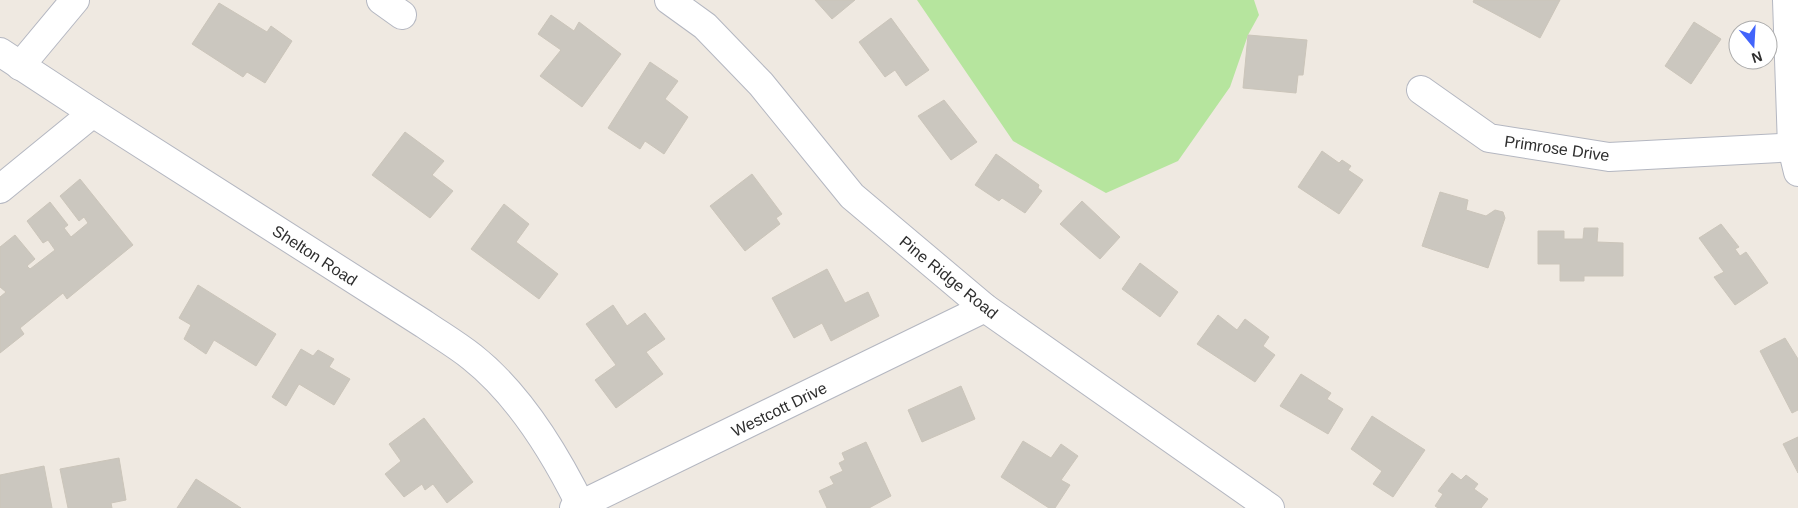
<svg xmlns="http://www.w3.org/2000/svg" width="1798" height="508" font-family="Arial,sans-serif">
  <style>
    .green { fill: #b6e59e }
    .building { fill: #cbc7bf; stroke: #cbc5ba }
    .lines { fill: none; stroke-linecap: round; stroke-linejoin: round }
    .minor-casing { stroke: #b4b7c1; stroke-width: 30 }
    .tertiary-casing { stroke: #b4b7c1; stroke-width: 30 }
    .minor { stroke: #fff; stroke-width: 28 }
    .tertiary { stroke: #fff; stroke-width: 28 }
    .labels { text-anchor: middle; stroke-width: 4; stroke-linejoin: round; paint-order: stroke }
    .street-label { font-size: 16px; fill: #2e2e2e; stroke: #fff }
  </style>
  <rect width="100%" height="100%" fill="#efe9e1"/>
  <!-- green -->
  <path class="green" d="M917,0h337l5,15 -11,20 -18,52 -52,74 -72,32 -93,-52z"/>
  <!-- building -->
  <g class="building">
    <path d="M815,0h40l-23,19z"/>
    <path d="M1474,0h86l-20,38 -67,-36z"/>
    <path d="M219,3l48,29 4,-6 21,15 -27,42 -18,-11 -4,5 -51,-33z"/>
    <path d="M551,15l23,16 5,-9 42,32 -39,53 -42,-31 21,-26 -23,-16z"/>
    <path d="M891,18l38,52 -23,16 -11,-16 -10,7 -26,-35z"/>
    <path d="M1694,22l27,17 -30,45 -26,-18z"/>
    <path d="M1248,35l59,5 -4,35h-5l-2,18 -53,-5z"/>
    <path d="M650,62l28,19 -13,18 23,18 -24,37 -19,-13 -5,8 -32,-21z"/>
    <path d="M944,100l33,42 -26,18 -33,-44z"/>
    <path d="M405,132l39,29 -12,14 21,16 -23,27 -58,-43z"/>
    <path d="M1322,151l17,12 3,-3 9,6 -3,4 15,10 -24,34 -41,-27z"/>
    <path d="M996,154l43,31 -1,3 4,3 -17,22 -23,-15 -3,3 -24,-16z"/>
    <path d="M752,174l30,40 -6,4 4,6 -35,27 -35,-45z"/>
    <path d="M80,179l53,66 -66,54 -4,-6 -43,35 4,6 -24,19v-56l6,-5 -6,-5v-40l15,-12 20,24 -8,7 3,3 25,-19 -7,-10 -5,3 -16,-22 23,-19 18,23 -4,3 7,9 17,-14 -4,-6 -5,4 -19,-25z"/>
    <path d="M1440,192l28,8 -2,10 20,6 9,-6 8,2 2,6 -17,50 -66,-22z"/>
    <path d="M1082,201l38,36 -20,22 -40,-35z"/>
    <path d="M504,204l25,20 -13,18 42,32 -19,25 -68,-50z"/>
    <path d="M1721,224l18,23 -4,2 5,7 6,-4 22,31 -33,22 -21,-28 10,-5 -25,-34z"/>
    <path d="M1584,228h14l-1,14 26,1v33h-39v5h-24v-17h-22v-33h26v8h19z"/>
    <path d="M1140,263l38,29 -18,25 -38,-28z"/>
    <path d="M827,269l18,34 23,-11 11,24 -48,25 -9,-18 -28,15 -22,-40z"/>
    <path d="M198,285l78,49 -20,32 -42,-26 -8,14 -22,-15 7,-14 -12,-7z"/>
    <path d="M613,305l14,21 18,-13 20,26 -19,13 17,22 -47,34 -21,-28 21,-15 -30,-41z"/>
    <path d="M1218,315l19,15 8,-11 24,18 -6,9 12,9 -20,27 -58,-38z"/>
    <path d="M1785,338l13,21v51l-6,3 -32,-62z"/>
    <path d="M301,349l12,7 5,-6 16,9 -5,8 21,12 -16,26 -35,-21 -13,22 -14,-9z"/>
    <path d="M1301,374l30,19 -4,6 16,10 -15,25 -48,-28z"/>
    <path d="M961,386l14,33 -53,23 -14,-32z"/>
    <path d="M1372,416l53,34 -32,47 -20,-13 9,-13 -31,-22z"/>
    <path d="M424,418l49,64 -26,21 -14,-19 -8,6 -3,-6 -18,13 -19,-23 16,-13 -12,-17z"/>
    <path d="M1798,437v36l-15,-29z"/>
    <path d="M1023,441l28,17 10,-14 17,12 -17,24 9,5 -15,23h-6l-48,-31z"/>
    <path d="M866,442l25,54 -22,12h-42l-8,-17 15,-7 -4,-7 13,-6 -4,-8 6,-3 -3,-7z"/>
    <path d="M119,458l7,42 -15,3 1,5h-44l-8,-39z"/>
    <path d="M44,466l8,42h-52v-33z"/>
    <path d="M1452,473l9,7 5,-5 12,9 -4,5 14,10 -7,9h-43l-3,-2 8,-12 -5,-3z"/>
    <path d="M196,479l45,29h-64z"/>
  </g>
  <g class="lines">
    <defs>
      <g id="minor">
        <path d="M381,0l21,15"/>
        <path d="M669,0l36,26 56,58 91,112 133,112 285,200"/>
        <path d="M1787,0l5,147 6,25"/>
        <path d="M20,66l55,-66"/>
        <path d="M1421,90l68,48 120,19 189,-10"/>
        <path d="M0,189l93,-76"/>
        <path d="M574,508l411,-200"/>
      </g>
      <path id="tertiary" d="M0,52l93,61 331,211c16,11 33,21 48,33 48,38 83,96 110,151"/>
    </defs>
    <!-- minor casing -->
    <use href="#minor" class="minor-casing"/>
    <!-- tertiary casing -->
    <use href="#tertiary" class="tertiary-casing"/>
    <!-- minor -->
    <use href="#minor" class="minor"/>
    <!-- tertiary -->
    <use href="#tertiary" class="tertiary"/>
  </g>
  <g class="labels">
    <!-- street labels -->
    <g class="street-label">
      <text transform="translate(1557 148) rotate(8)" y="6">Primrose Drive</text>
      <text transform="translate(315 255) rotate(33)" y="6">Shelton Road</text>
      <text transform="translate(949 277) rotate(39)" y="6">Pine Ridge Road</text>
      <text transform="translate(779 409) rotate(-26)" y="6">Westcott Drive</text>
    </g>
  </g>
  <!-- north arrow -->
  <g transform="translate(1753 45) rotate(162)"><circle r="24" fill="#ffffff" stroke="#ababab"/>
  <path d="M0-4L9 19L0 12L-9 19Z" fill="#4264fb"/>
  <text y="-8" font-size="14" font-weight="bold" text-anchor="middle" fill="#2e2e2e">N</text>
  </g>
</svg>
